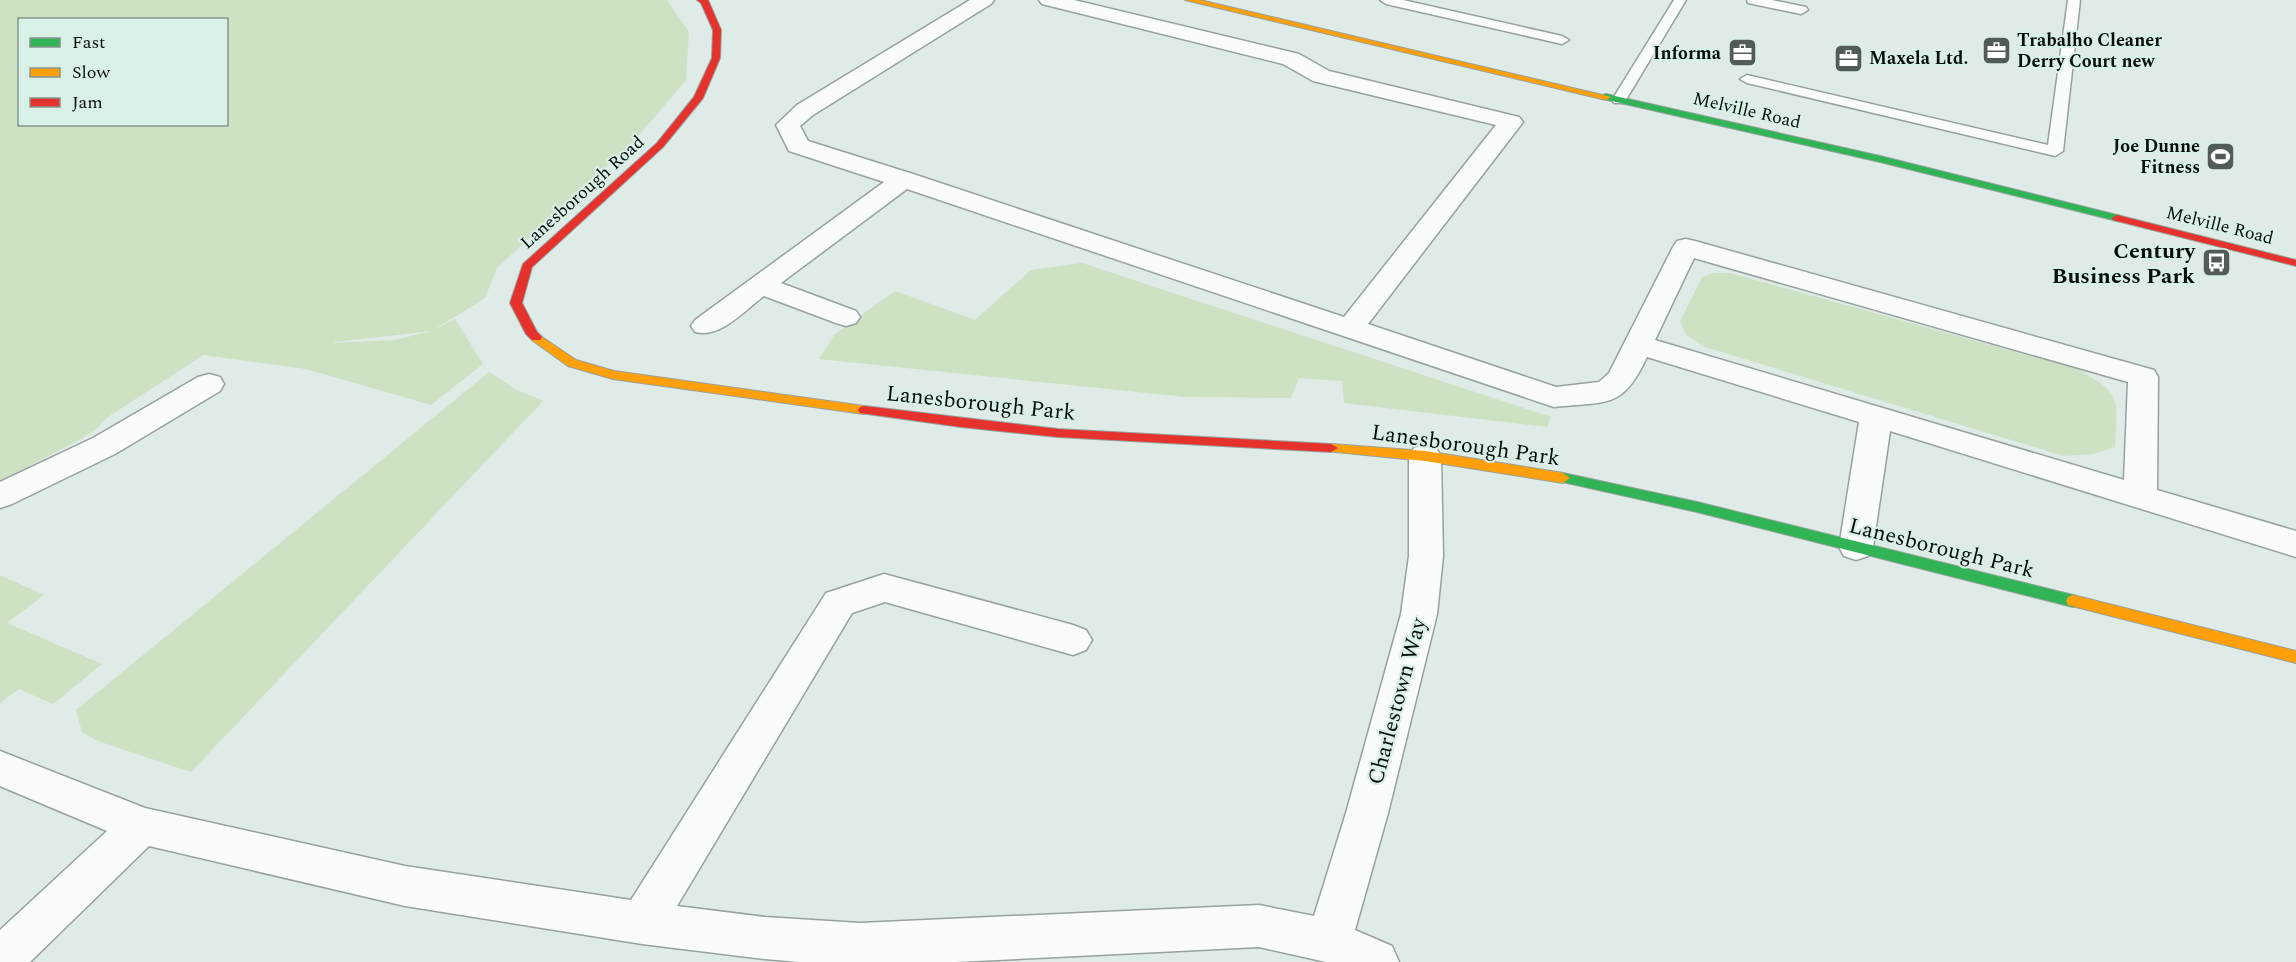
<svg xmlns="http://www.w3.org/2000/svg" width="2296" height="962" font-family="Spectral,serif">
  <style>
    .green { fill: #cce2c2; fill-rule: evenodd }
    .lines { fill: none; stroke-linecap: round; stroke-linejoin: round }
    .lane-casing { stroke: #97a19d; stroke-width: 3 }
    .street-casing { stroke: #97a19d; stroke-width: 3 }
    .fast-casing { stroke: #97a19d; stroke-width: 2 }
    .slow-casing { stroke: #97a19d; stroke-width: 2 }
    .jam-casing { stroke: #97a19d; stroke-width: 2 }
    .lane { fill: #fafcfb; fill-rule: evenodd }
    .street { fill: #fafcfb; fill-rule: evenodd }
    .fast { fill: #30b455; fill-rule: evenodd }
    .slow { fill: #ff9f0a; fill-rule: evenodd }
    .jam { fill: #e5322d; fill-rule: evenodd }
    .labels { text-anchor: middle; stroke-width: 4.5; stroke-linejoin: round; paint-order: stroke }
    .far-poi-label { font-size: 18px; font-weight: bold; fill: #060d0a; stroke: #d9f0e7; text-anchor: start }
    .far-street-label { font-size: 18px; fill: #060d0a; stroke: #d9f0e7 }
    .poi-label { font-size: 22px; font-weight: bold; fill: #060d0a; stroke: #d9f0e7; text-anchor: end }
    .street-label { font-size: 22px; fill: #060d0a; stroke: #d9f0e7 }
  </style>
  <rect width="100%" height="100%" fill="#deebe6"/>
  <!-- green -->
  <g class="green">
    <path d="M0,0h667l22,32 -3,48 -51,60 -138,128 -12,30 -53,33 23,-12 28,45 -52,41 -125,-36 -103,-14 -95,62 -13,13 -14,9 -81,42zM20,20h206v104h-206zM432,331l-37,9 -61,3v-1z"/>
    <path d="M1082,263l469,154 -4,10 -203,-24 -2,-22 -43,-3 -8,20 -105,-1 -367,-38 16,-25 60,-43 80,29 56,-50z"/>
    <path d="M1714,273h16l347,96c46,26 40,28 38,78l-22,7 -29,2 -359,-109 -19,-12 -6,-14 22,-44z"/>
    <path d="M489,372l26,17 28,12 -352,371 -93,-31 -16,-9 -6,-22z"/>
    <path d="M0,575l44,20 -37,28 95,41 -49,40 -34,-15 -19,14z"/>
  </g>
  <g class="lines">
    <defs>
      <g id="lane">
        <path d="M1380,0h23l159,36 7,4 -7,4 -176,-40z"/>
        <path d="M1674,0h12l-62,103h-10l-2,-3z"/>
        <path d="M1747,0h25l34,7 2,3 -7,4 -53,-11z"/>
        <path d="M2068,0h12l-17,151 -8,5 -308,-73 -7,-4 7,-4 301,70z"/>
      </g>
      <g id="street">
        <path d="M970,0h24l-3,4 -178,111 -13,11 8,15 105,33 431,143 152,-192 -183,-44 -30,-17 -241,-60 -3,-4h35l225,54 30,17 190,46 4,5 -155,202 188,63 43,-5 10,-9 64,-126 4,-6 9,-2 9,2 459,129 4,7 -1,113 139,41v26l-406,-126 -17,116 -5,9 -12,4 -12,-4 -5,-9 20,-125 -212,-65c-25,53 -39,44 -93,50l-647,-218 -126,94 75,28 4,6 -4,6 -10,3 -10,-3 -72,-27c-19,14 -44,43 -69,36l-4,-6 4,-6 189,-138 -95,-31 -13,-26 21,-20zM1694,258l434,124 -4,98 -469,-140z"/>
        <path d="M209,374l11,3 4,7 -4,7 -105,63 -103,50 -12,4v-26l93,-44 105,-61z"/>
        <path d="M1425,445l11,3 5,8 2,100 -6,58 -49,199 -33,117 37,16 7,16h-73l-67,-15 -304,15h-156l-34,-3 -123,-15 -237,-38 -256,-60 -119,116h-30v-32l107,-99 -107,-45v-35l145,57 260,58 226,34 195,-307 58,-19 189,51 13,5 6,10 -6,10 -13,5 -188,-53 -33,11 -175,293 88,11 95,6 399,-18 55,11 32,-103 55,-199 8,-58v-100l5,-8z"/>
      </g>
      <g id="fast">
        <path d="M1606,94l274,62 241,60 1,2 -5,3 -237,-59 -277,-63v-4z"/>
        <path d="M1563,473l134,29 376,93 5,2 2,4 -2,4 -5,2 -376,-95 -139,-31 -2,-3 2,-3z"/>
      </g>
      <g id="slow">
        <path d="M1185,0h15l411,97 -5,3z"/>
        <path d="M536,333l40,27 38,11 250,35 6,4 -6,4 -251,-35 -45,-13 -36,-26 -2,-3 2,-3z"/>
        <path d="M1331,444l94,7 138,22 7,5 -7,5 -138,-22 -99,-10 -2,-3z"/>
        <path d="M2073,595l223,56v12l-228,-58 -2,-4 2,-4z"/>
      </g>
      <g id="jam">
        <path d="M697,0h11l13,30 -1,28 -17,40 -40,49 -131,120 -10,36 15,29 5,5 -2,3h-8l-6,-6 -16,-31 13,-39 134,-121 37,-46 18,-39 1,-28 -12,-27z"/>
        <path d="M2117,215l179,45v6l-183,-46 -1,-2z"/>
        <path d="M864,406l194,23 273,15 7,4 -7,4 -273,-15 -97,-10 -101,-14 -2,-3 2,-3z"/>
      </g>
    </defs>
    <!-- lane casing -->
    <use href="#lane" class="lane-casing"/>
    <!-- street casing -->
    <use href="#street" class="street-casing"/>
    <!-- fast casing -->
    <use href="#fast" class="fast-casing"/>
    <!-- slow casing -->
    <use href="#slow" class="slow-casing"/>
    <!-- jam casing -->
    <use href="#jam" class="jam-casing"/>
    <!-- lane -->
    <use href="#lane" class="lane"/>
    <!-- street -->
    <use href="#street" class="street"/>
    <!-- fast -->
    <use href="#fast" class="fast"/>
    <!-- slow -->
    <use href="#slow" class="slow"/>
    <!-- jam -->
    <use href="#jam" class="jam"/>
  </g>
  <!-- icons -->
  <defs>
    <symbol id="office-square" viewBox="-11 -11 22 22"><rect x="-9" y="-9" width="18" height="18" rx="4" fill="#525b57" stroke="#d9f0e7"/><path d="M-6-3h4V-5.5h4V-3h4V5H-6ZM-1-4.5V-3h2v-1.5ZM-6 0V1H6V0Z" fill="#fff"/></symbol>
    <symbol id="stadium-square" viewBox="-11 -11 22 22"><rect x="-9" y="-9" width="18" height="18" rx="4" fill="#525b57" stroke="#d9f0e7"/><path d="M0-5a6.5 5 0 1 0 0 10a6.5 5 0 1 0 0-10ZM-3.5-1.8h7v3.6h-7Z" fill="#fff"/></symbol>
    <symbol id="bus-square" viewBox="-11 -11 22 22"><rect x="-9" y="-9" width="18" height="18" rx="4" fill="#525b57" stroke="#d9f0e7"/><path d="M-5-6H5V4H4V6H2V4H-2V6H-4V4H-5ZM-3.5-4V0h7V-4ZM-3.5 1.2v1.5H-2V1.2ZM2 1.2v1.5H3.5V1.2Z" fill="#fff"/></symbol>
  </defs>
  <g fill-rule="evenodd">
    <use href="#office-square" x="1980" y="34" width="33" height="33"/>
    <use href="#office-square" x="1726" y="36" width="33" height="33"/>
    <use href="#office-square" x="1832" y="42" width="33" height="33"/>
    <use href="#stadium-square" x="2204" y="140" width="33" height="33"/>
    <use href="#bus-square" x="2200" y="246" width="33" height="33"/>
  </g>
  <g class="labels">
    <!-- far-poi labels -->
    <g class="far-poi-label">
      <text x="2017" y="46">Trabalho Cleaner<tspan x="2017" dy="21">Derry Court new</tspan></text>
      <text x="1721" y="59" text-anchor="end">Informa</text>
      <text x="1869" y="64">Maxela Ltd.</text>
      <text x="2200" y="152" text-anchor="end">Joe Dunne<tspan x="2200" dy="21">Fitness</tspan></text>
    </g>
    <!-- far-street labels -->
    <g class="far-street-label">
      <text transform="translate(1747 110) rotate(13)" y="6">Melville Road</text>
      <text transform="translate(582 192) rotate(-42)" y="6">Lanesborough Road</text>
      <text transform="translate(2220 225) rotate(14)" y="6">Melville Road</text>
    </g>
    <!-- poi labels -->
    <g class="poi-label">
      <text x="2195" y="258">Century<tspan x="2195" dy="25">Business Park</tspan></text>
    </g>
    <!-- street labels -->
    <g class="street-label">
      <text transform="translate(981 402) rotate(6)" y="8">Lanesborough Park</text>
      <text transform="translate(1466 444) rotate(8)" y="8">Lanesborough Park</text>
      <text transform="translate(1942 547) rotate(14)" y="8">Lanesborough Park</text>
      <text transform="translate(1396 701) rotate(-75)" y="8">Charlestown Way</text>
    </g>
  </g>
  <!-- legend -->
  <rect x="18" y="18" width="210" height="108" fill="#d9f0e7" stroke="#85958f" stroke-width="1.5"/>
  <rect x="30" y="38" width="30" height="9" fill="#30b455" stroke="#85958f" stroke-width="1.5"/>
  <text x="72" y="48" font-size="18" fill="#060d0a">Fast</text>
  <rect x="30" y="68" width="30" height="9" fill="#ff9f0a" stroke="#85958f" stroke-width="1.5"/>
  <text x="72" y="78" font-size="18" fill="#060d0a">Slow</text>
  <rect x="30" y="98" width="30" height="9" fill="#e5322d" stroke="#85958f" stroke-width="1.5"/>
  <text x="72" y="108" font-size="18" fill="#060d0a">Jam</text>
</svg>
